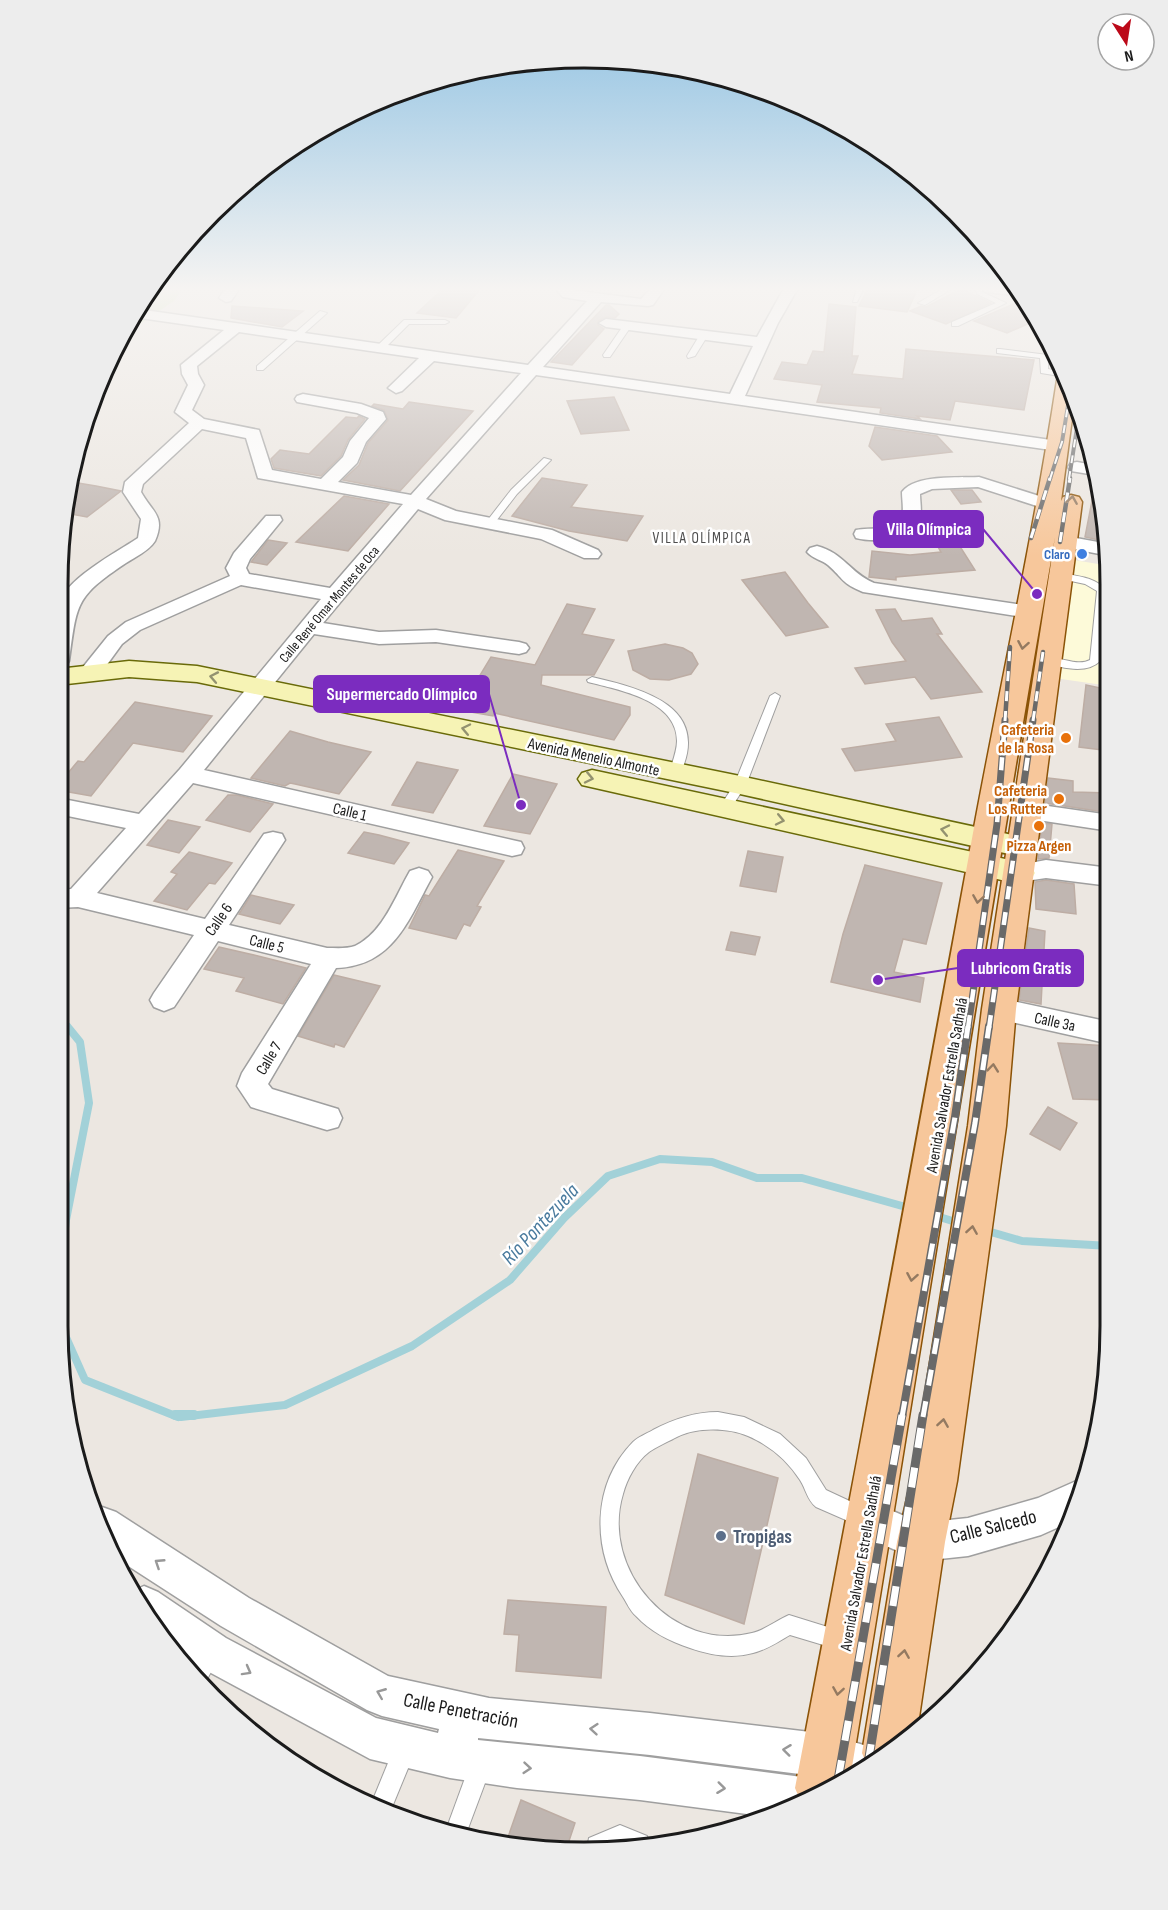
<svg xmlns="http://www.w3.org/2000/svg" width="1168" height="1910" font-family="'Sofia Sans Condensed',sans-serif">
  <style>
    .education { fill: #fdfad9 }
    .grass { fill: #cbe5a8 }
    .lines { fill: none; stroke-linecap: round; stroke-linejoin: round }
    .stream-far2 { stroke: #a2d1d8; stroke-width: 6 }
    .stream-far1 { stroke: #a2d1d8; stroke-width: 8 }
    .stream { stroke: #a2d1d8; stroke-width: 10 }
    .building { fill: #c0b6b1; stroke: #bdada4; stroke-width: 1.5 }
    .lane-casing { stroke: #9f9f9f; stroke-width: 2 }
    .street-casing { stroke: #9f9f9f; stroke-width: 3 }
    .secondary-casing { stroke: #696a09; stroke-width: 3 }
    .primary-casing { stroke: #8b5307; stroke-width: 3 }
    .lane { fill: #fff; fill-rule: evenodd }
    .street { fill: #fff; fill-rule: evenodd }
    .secondary { fill: #f6f3b5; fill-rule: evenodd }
    .primary { fill: #f7c79b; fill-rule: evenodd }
    .rail-far4-casing { stroke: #696969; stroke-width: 4 }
    .rail-far3-casing { stroke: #696969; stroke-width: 4.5 }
    .rail-far2-casing { stroke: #696969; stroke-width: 7 }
    .rail-far1-casing { stroke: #696969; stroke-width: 8 }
    .rail-casing { stroke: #696969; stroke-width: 9 }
    .rail-far4 { stroke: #fff; stroke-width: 2; stroke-dasharray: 8; stroke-linecap: butt }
    .rail-far3 { stroke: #fff; stroke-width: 3; stroke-dasharray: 10; stroke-linecap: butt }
    .rail-far2 { stroke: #fff; stroke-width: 4.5; stroke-dasharray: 13; stroke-linecap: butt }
    .rail-far1 { stroke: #fff; stroke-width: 5; stroke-dasharray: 16; stroke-linecap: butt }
    .rail { stroke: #fff; stroke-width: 7; stroke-dasharray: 20; stroke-linecap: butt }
    .oneway { stroke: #947a61 }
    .oneway2 { stroke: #939270 }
    .oneway3 { stroke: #989898 }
    .shop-dot { fill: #3f7fe0; stroke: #fff; stroke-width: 2 }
    .food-dot { fill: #e8710a; stroke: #fff; stroke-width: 2 }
    .service-dot { fill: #5c6f8a; stroke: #fff; stroke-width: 2 }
    .labels { text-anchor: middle; stroke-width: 5; stroke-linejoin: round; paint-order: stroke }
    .far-shop-label { font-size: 14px; font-weight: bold; fill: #366cbe; stroke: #fff; text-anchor: end }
    .far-street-label { font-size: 14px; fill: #1b1b1b; stroke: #fff }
    .far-neighbourhood-label { font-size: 15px; letter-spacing: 1.5px; fill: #4e4e4e; stroke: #fff }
    .food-label { font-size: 16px; font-weight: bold; fill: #c56008; stroke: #fff; text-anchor: end }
    .street-label { font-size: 16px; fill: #1b1b1b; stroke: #fff }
    .near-street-label { font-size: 20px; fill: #1b1b1b; stroke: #fff }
    .near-service-label { font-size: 20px; font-weight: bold; fill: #4e5e75; stroke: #fff; text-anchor: start }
    .near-water-label { font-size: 21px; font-style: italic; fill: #4a7b9e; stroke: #fff }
    .rim { fill: none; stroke: #1b1b1b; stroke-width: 3 }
    .leader { fill: none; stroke: #7b2cbf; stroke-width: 2 }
    .callout-dot { fill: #7b2cbf; stroke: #fff; stroke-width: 2 }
    .callout { fill: #7b2cbf; stroke: #7b2cbf; stroke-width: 2 }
    .callout-label { font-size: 18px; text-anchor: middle; font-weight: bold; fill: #fff }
  </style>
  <rect width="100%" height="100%" fill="#ece7e1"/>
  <!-- education -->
  <path class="education" d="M1074,560l36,6v120l-56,-8z"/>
  <!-- grass -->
  <path class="grass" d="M148,288h35l-9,13 -49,33z"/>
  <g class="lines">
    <!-- stream-far2 -->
    <path class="stream-far2" d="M57,1013l12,15"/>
    <!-- stream-far1 -->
    <g class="stream-far1">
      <path d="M933,1215l26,8"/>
      <path d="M984,1230l38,11 88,5"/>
      <path d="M57,1291l9,-71 23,-117 -9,-61 -13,-16"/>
      <path d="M57,1317l28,63 93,37"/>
      <path d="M181,1417l104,-12 127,-59 98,-66 54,-62 44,-42 52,-17 52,3 45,16h45l111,31"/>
    </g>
    <!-- stream -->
    <path class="stream" d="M175,1415h19"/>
  </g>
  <!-- building -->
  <g class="building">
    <path d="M444,288h37l-25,30 -39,-5z"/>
    <path d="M868,288h50l-11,24 -48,-6z"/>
    <path d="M961,289l30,14 -45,21 -36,-13 11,-5 5,1z"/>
    <path d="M1016,303l15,5 8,11 -32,14 -33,-12z"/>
    <path d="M829,304l27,3 -4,49h6l-6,18 51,5 3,-30 128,11 -10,50 -69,-9 -5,19 -33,-4 3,3 -40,-6 1,-5 -64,-6 5,-17 -48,-6 8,-17 25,3 6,-14 11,1z"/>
    <path d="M606,305h3l10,9 -4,4 -9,-1 -8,4v4l6,4 -32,36 -21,-3z"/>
    <path d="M232,306l71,5 -21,16 -51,-9z"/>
    <path d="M614,397l15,33 -48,4 -14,-33z"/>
    <path d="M409,402l64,9 -73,80 -57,-11 16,-15 9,-22 20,-23 -4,-10 -12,-4 2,-2 29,5z"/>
    <path d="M359,416l6,3 -17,21 -7,16 -20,20 -47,-8 -3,-9 9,-9 29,4 37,-37 11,1z"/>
    <path d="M875,427l62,9 15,16 -70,8 -13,-14z"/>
    <path d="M542,478l45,7 -16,22 72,9 -16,25 -58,-10 -57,-15z"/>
    <path d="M1096,480l11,55 1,7 -23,-5z"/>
    <path d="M72,482l24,4 25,5 -34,26 -22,-4z"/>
    <path d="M951,490h21l9,12 -20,2z"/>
    <path d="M344,496l45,8 -41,47 -52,-9z"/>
    <path d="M268,540l19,3 -20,22 -16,-3z"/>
    <path d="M959,545l16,25 -79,7v3l-27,-3 3,-26 38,4 31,-3 -3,-5z"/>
    <path d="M785,572l23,31 20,24 -42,9 -44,-56z"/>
    <path d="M567,604l28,5 -13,25 32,6 -20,35h-52l-1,10 89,22v8l-16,25 -120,-27 -1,3 -34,-6 32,-53 44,8z"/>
    <path d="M895,609l7,12 30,-3 10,16h-5l45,58 -51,7 -16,-22 -50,7 -10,-16 51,-7 -14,-19 -16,-32z"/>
    <path d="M665,644l18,4 9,5 6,11 -7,10 -22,6 -19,-1 -17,-9 -5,-19z"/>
    <path d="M1086,685l24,5v61l-31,-4z"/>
    <path d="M135,702l77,14 -29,36 -50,-9 -42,53 -33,-6v-5l20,-24 6,1z"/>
    <path d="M939,717l23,40 -107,14 -13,-22 54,-8 -10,-17z"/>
    <path d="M290,731l38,11 43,10 -32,42 -44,-10 -5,-1 -5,3 -34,-8z"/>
    <path d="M417,762l41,8 -25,43 -41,-8z"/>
    <path d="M513,774l44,10 -27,50 -46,-8z"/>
    <path d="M1048,778l25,3v11l37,1v20l-65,-10z"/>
    <path d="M228,795h9l36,9 -23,28 -44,-12z"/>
    <path d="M168,820l32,7 -21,26 -32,-8z"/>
    <path d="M1042,823l10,1 -3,34 -11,1z"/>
    <path d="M364,832l15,3 30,8 -15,21 -46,-11z"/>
    <path d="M458,850l46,11 -27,45 4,1 -11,19 -6,-2 -8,15 -47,-11 16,-33 4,1z"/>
    <path d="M748,851l35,6 -7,35 -36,-6z"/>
    <path d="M189,852l43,11 -17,21 -6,-1 -22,27 -33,-9 23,-27 -6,-2z"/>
    <path d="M865,865l77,18 -16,61 -23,-5 -9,33 30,6 -4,24 -89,-20 12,-48z"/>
    <path d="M1046,880l28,4 2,30 -40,-5 -1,-27z"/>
    <path d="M251,895l43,10 -14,19 -41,-10z"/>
    <path d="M1029,928l16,3 -4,73 -22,-4z"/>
    <path d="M731,932l29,5 -5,18 -29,-5z"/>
    <path d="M219,947l35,8 52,13 -23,36 -47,-13 8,-13 -40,-9z"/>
    <path d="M334,975l46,11 -36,61 -9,-3 -1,3 -36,-11z"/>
    <path d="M1058,1043l52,3v54l-37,-1z"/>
    <path d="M1048,1107l29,16 -17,27 -30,-16z"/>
    <path d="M698,1454l80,24 -34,146 -79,-29z"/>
    <path d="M508,1600l98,7 -5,71 -85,-7 3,-36 -15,-1z"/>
    <path d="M521,1800l54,23 -9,27 -59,-10z"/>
  </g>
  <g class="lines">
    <defs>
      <g id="lane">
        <path d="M857,288h7l-7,14h-4z"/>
        <path d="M944,288h9l-28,17 -7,-2z"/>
        <path d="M976,288h6v4l24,11 -48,23h-6v-4l44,-19 -19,-9z"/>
        <path d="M320,311l7,2 -64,57h-6v-4z"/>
        <path d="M404,320h41l4,2 -4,2h-36l-27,27h-6v-4z"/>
        <path d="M625,323l7,2 -22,32h-6l-1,-2z"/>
        <path d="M704,333l4,2 -13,21 -7,2 -1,-2 14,-23z"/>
        <path d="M1000,349l56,7 2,4 -10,-1v10l16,3 2,5 -25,-4 -1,-15 -43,-5v-4z"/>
        <path d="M544,458l7,2 -34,34 -24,31h-6v-4l24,-31z"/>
        <path d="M1060,573c17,3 36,4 47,18l-7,70c-14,14 -39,6 -56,2l-1,-2c12,-9 32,7 47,-1l7,-69 -12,-7 -28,-6 -2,-2z"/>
        <path d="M592,677c52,12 121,30 87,99h-8l-2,-3c3,-10 8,-22 8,-32 0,-41 -58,-51 -89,-59l-1,-2z"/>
        <path d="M775,693l5,3 -34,89 -17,26h-8l-2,-3 15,-23 36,-89z"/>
        <path d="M718,1412l26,5 36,17 26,24 20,32 45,21 3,7 -3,7 -7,3 -48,-21c-9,-7 -10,-18 -16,-27 -12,-19 -31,-35 -52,-44 -22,-9 -54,-9 -75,3 -8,4 -17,8 -24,13 -13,10 -22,27 -26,42 -23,76 50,159 129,139 13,-3 25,-13 37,-18l58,18 3,7 -3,7 -7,3 -50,-15c-12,7 -24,15 -37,18 -21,6 -43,2 -63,-5 -21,-7 -39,-16 -54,-32 -6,-5 -9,-13 -13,-19 -32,-48 -31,-113 10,-155 5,-5 13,-8 20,-12 21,-11 41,-18 65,-18z"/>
        <path d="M211,1643l7,3 3,7 -17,32 -14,-14 14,-25z"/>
        <path d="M405,1738l8,3 3,8 -26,63 -18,-10 25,-61z"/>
        <path d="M480,1756l8,3 3,8 -25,67 -20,-4 26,-71z"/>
        <path d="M620,1825l27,11 2,6 -63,11 3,-15z"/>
      </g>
      <g id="street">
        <path d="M226,288h14l-9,13 -5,1 -7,-4z"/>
        <path d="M559,288h15l-2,2 69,9 10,-11h14l-12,17 -5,1 -47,-4 -58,65 187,27 23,-48 -147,-19 -7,-4 7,-4 151,18 27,-49h14l-20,35 -33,73 313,45 6,1 2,4 -2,4 -6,1 -522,-76 -110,124 30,12 96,19 46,20 3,4 -3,4h-14l-43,-19 -96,-19 -27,-11 -95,114 56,9 57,-2 83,12 7,2 3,4 -3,4 -7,2 -83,-12 -57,2 -65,-10 -110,136 308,70 9,2 3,6 -3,6 -9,2 -319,-73 -96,110 108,26 59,-85 9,-2 9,2 3,6 -56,85 98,23c9,0 20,1 28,-2 28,-13 41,-51 55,-75l9,-3 9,3 4,6c-24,44 -39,89 -96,91l-68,116 4,5 66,20 4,9 -4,9 -11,3 -76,-23 -14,-21 5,-13 69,-109 -93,-23 -44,66 -10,4 -10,-4 -4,-7 4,-7 40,-58 -116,-28 -20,1v-18l13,-1 55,-61 -68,-14v-16l81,16 41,-45 141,-170 -80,-14 -101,45 -18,14 -24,33 -8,1 -8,-1 -3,-5 29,-36 18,-14 104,-46 -4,-8 8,-15 32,-37h14l2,4 -32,39 -4,9 3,6 81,14 73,-84 -145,-26 -12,-40 -44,-9 -59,55 -2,8c11,20 25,24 14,49 -6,10 -20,16 -29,22 -51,34 -49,40 -57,98l-3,5 -8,1c0,-19 -4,-42 0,-60 5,-27 59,-55 80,-69l3,-19 -18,-27 2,-10 64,-59 -14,-11 13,-27 -6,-11 -1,-9 43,-35 -91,-13 4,-8 391,56 59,-64 -24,-4 -6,-6zM239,332l180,26 -31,30 8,5 6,-2 32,-30 87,12 -110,122 -73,-13 19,-19 9,-21 20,-23 -3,-7 -22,-8 -58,-10 -6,2 -2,3 2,3 60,11 12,5 -19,23 -7,16 -22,22 -49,-9 -13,-40 -55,-11 -12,-9 12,-25 -6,-11 -1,-8z"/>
        <path d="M979,288h38l5,8 -36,-4z"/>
        <path d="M1077,462l16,3 2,10 -24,-4 -3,-4 3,-4z"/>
        <path d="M979,477l76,24 3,4 -3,4 -6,1 -71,-23 -46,2 -12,5c0,8 2,16 0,24 -6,22 -45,25 -64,20l-2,-4 2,-4c13,-3 41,2 46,-13 2,-8 0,-17 0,-25 13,-18 57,-14 77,-15z"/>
        <path d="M1065,536l44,8 1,12 -52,-10 -2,-4 2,-4z"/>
        <path d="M817,546c27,7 33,27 57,37l155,23 7,2 3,4 -3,4 -7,2 -166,-26c-22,-9 -19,-13 -35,-27 -6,-5 -15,-6 -21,-13l3,-4z"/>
        <path d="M1027,803l83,12v16l-92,-14 -3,-6 3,-6z"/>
        <path d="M1046,860l64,8v18l-64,-8 -27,4 -9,-3 -4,-6 4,-6z"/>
        <path d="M999,998l111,24v22l-121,-27 -4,-8 4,-8z"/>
        <path d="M1083,1478l3,1 -3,17 -13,26 -29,13 -73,21 -47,5 -65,-28 -6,-13 6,-13 13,-6 52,22 47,-5 70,-20z"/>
        <path d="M102,1507l14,5 133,86 139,78 101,22 161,15 177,21 53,16 3,6 -44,23 -189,-24 -172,-17v2l162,16 162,21 15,7 3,5 -51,28 -129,-17 -123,-12 -67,-10 -80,-19 -172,-93 -34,-23 -29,-53 9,-4 14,6 68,46 150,80 62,15 1,-4 -57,-13 -15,-6 -146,-84 -102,-66 -26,-49z"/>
      </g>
      <g id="secondary">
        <path d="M129,661l68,5 543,110 282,61 11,3 4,7 -4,7 -11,3 -282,-63 -543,-112 -68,-5 -71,8v-16z"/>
        <path d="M592,770l427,92 11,3 5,8 -5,8 -11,3 -437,-99 -4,-6 4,-6z"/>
      </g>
      <path id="primary" d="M1065,375l10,21 -14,105 2,-4 8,-2 8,2 3,5 -66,507 -10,117 -49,355 -12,61 -28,189 -12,13 -38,21 -5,-12 35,-211 14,-61 57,-355 14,-117 73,-472c-72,411 -136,824 -204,1236l-51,27 -5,-12c61,-318 120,-637 178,-955 28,-151 61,-301 84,-453z"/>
    </defs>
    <!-- lane casing -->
    <use href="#lane" class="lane-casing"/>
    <!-- street casing -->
    <use href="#street" class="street-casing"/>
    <!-- secondary casing -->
    <use href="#secondary" class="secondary-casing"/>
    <!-- primary casing -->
    <use href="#primary" class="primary-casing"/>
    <!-- lane -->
    <use href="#lane" class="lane"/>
    <!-- street -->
    <use href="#street" class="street"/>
    <!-- secondary -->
    <use href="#secondary" class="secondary"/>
    <!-- primary -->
    <use href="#primary" class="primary"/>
    <defs>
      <g id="rail-far4">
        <path d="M1050,479l12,-37 9,-55"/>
        <path d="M1069,479l11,-71"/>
      </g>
      <g id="rail-far3">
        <path d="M1031,538l19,-60"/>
        <path d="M1060,542l10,-64"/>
        <path d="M1005,721l5,-74"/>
        <path d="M1033,721l10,-69"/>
      </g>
      <g id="rail-far2">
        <path d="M968,1028l29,-204 8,-104"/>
        <path d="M989,1028l44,-308"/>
      </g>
      <g id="rail-far1">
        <path d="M902,1417l53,-300 13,-91"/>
        <path d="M923,1417l52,-294 14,-97"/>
      </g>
      <g id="rail">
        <path d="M868,1764l55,-349"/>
        <path d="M838,1780l64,-365"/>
      </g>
    </defs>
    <!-- rail-far4 casing -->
    <use href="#rail-far4" class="rail-far4-casing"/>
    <!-- rail-far3 casing -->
    <use href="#rail-far3" class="rail-far3-casing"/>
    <!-- rail-far2 casing -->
    <use href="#rail-far2" class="rail-far2-casing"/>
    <!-- rail-far1 casing -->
    <use href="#rail-far1" class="rail-far1-casing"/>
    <!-- rail casing -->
    <use href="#rail" class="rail-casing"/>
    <!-- rail-far4 -->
    <use href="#rail-far4" class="rail-far4"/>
    <!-- rail-far3 -->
    <use href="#rail-far3" class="rail-far3"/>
    <!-- rail-far2 -->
    <use href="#rail-far2" class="rail-far2"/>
    <!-- rail-far1 -->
    <use href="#rail-far1" class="rail-far1"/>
    <!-- rail -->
    <use href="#rail" class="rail"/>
  </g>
  <!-- one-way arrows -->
  <defs><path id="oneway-chevron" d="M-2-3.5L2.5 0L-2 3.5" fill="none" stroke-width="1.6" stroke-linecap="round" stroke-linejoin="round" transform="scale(1.5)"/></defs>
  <g class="oneway">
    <use href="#oneway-chevron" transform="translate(1072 500) rotate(-81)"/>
    <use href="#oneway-chevron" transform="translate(1023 645) rotate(100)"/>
    <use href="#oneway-chevron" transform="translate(978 899) rotate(99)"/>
    <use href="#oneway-chevron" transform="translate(993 1068) rotate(-84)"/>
    <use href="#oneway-chevron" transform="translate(972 1230) rotate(-81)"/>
    <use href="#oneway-chevron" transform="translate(912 1277) rotate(100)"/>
    <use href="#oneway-chevron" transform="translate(943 1423) rotate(-81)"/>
    <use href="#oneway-chevron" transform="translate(904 1654) rotate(-81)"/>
    <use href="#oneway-chevron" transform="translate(838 1691) rotate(99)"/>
  </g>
  <g class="oneway2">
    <use href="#oneway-chevron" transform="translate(214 677) rotate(-169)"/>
    <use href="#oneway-chevron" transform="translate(466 729) rotate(-168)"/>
    <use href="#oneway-chevron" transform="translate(589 778) rotate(12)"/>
    <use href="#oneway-chevron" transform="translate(780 820) rotate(12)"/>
    <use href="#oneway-chevron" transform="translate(945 830) rotate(-168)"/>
  </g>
  <g class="oneway3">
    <use href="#oneway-chevron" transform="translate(159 1563) rotate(-147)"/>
    <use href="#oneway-chevron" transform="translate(247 1671) rotate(29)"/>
    <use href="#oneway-chevron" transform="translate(381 1693) rotate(-158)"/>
    <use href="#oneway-chevron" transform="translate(594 1729) rotate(-175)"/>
    <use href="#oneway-chevron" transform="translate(787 1750) rotate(-173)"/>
    <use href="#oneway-chevron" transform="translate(527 1768) rotate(5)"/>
    <use href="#oneway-chevron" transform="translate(721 1788) rotate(7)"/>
  </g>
  <!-- sky -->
  <linearGradient id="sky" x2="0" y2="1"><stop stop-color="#8cc0e2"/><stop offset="0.52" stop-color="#f6f4f2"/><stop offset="1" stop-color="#f6f4f2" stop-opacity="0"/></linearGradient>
  <rect width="1168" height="556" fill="url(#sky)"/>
  <!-- markers -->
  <circle class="shop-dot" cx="1082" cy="554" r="6"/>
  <g class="food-dot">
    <circle cx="1066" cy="738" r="6"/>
    <circle cx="1059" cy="799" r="6"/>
    <circle cx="1039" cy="826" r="6"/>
  </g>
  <circle class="service-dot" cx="721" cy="1536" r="6"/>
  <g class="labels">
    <!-- far-shop labels -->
    <g class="far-shop-label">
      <text x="1070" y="559">Claro</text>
    </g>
    <!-- far-street labels -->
    <g class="far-street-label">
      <text transform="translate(329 604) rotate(-50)" y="5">Calle René Omar Montes de Oca</text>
    </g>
    <!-- far-neighbourhood labels -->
    <g class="far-neighbourhood-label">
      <text x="702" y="543">VILLA OLÍMPICA</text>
    </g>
    <!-- food labels -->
    <g class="food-label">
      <text x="1054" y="735">Cafeteria<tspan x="1054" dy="18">de la Rosa</tspan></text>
      <text x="1047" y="796">Cafeteria<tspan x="1047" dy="18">Los Rutter</tspan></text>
      <text x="1039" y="851" text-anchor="middle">Pizza Argen</text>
    </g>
    <!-- street labels -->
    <g class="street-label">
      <text transform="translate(594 756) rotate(12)" y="6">Avenida Menelio Almonte</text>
      <text transform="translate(350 811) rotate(13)" y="6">Calle 1</text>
      <text transform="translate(218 919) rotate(-55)" y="6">Calle 6</text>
      <text transform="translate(267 943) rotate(14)" y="6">Calle 5</text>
      <text transform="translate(1055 1021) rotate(12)" y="6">Calle 3a</text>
      <text transform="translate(268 1058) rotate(-59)" y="6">Calle 7</text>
      <text transform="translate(946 1085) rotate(-80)" y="6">Avenida Salvador Estrella Sadhalá</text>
      <text transform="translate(860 1563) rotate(-80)" y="6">Avenida Salvador Estrella Sadhalá</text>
    </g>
    <!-- near-street labels -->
    <g class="near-street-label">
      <text transform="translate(993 1526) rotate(-14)" y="7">Calle Salcedo</text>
      <text transform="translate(461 1710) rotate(11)" y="7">Calle Penetración</text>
    </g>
    <!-- near-service labels -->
    <g class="near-service-label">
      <text x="733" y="1543">Tropigas</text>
    </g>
    <!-- near-water labels -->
    <g class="near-water-label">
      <text transform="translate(540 1224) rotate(-47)" y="7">Río Pontezuela</text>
    </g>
  </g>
  <!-- crop -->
  <path d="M0 0H1168V1910H0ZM584 68H584A516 516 0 0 1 1100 584V1326A516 516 0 0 1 584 1842H584A516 516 0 0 1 68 1326V584A516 516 0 0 1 584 68Z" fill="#ededed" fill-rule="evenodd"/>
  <path class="rim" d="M584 68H584A516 516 0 0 1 1100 584V1326A516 516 0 0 1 584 1842H584A516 516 0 0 1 68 1326V584A516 516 0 0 1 584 68Z"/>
  <!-- callouts -->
  <path class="leader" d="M1037 594L983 529M521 805L489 694M878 980L958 968"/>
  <g class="callout-dot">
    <circle cx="1037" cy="594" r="6"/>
    <circle cx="521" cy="805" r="6"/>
    <circle cx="878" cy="980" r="6"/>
  </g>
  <g class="callout">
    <rect x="874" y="511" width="109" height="36" rx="6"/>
    <rect x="314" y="676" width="175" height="36" rx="6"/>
    <rect x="958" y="950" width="125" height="36" rx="6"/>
  </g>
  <g class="callout-label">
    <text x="929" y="535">Villa Olímpica</text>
    <text x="402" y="700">Supermercado Olímpico</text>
    <text x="1021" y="974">Lubricom Gratis</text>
  </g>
  <!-- north arrow -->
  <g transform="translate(1126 42) rotate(168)"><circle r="28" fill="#ffffff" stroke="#a4a4a4" stroke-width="1.5"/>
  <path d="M0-4.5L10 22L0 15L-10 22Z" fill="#bc0919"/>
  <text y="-9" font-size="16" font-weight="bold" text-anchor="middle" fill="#1b1b1b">N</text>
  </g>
</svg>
